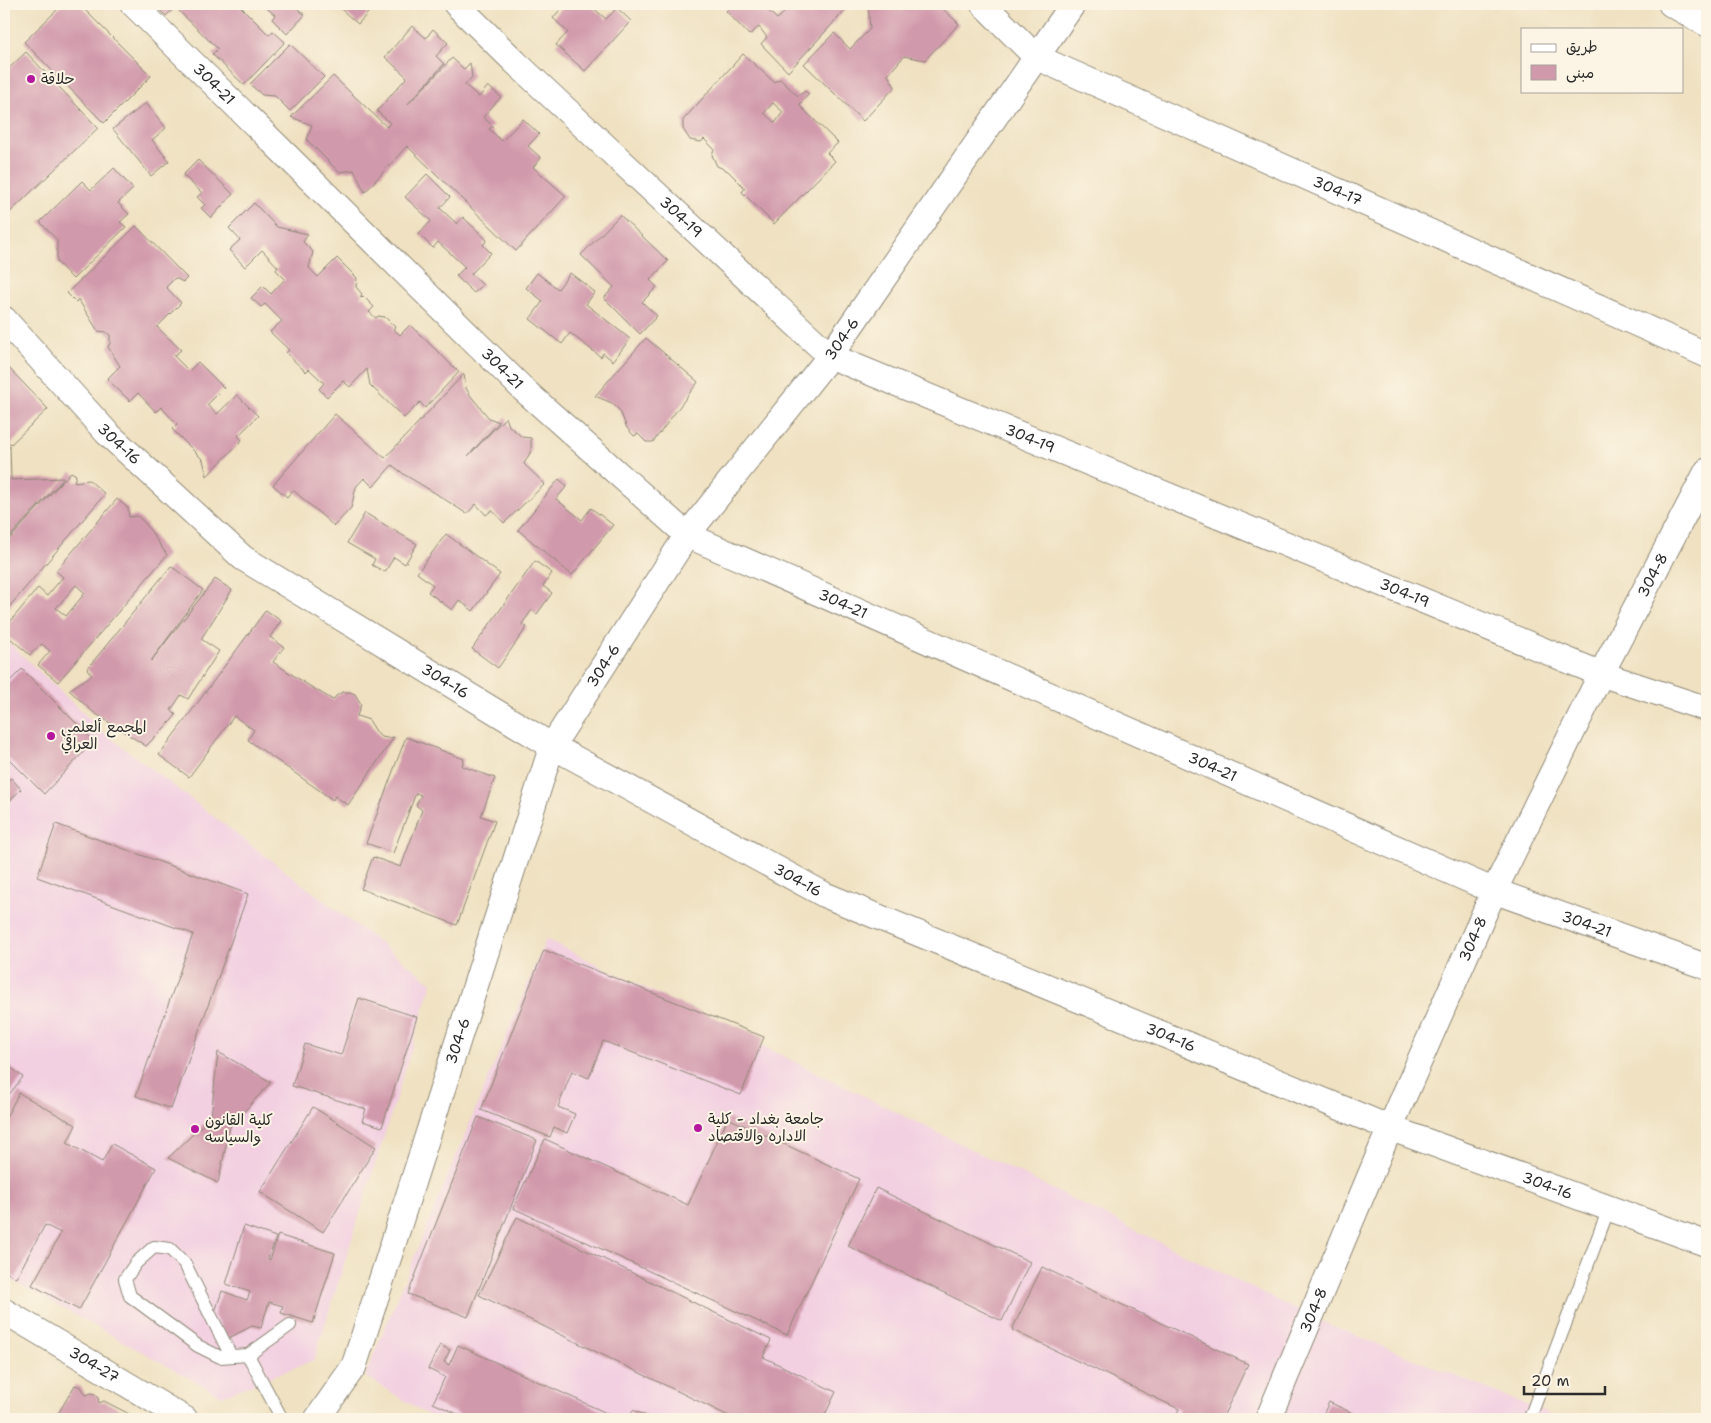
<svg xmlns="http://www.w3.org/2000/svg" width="1711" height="1423" font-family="'Shantell Sans','Playpen Sans Arabic',sans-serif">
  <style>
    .built { fill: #f2cfe1 }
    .building { fill: #d19aac; fill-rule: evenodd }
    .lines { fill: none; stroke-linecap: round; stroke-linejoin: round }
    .lane-casing { stroke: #8d8676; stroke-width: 14 }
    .street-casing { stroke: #8d8676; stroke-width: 27 }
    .lane { stroke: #fff; stroke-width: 12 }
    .street { stroke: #fff; stroke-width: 25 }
    .poi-dot { fill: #b5179e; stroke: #fcf5e5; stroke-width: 2 }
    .labels { text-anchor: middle; stroke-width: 4; stroke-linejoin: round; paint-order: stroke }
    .poi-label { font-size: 15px; fill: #2b2b2b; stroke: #fcf5e5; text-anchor: start }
    .street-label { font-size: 15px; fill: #2b2b2b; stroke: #fcf5e5 }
  </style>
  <rect width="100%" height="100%" fill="#fcf5e5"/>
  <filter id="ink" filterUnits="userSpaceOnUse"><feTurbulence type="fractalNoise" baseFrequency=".02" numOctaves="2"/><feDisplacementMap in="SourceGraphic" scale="10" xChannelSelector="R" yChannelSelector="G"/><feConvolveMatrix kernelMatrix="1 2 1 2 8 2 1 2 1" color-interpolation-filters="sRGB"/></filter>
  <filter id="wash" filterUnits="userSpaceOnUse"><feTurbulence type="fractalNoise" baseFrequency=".0096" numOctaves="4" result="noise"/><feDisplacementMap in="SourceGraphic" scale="20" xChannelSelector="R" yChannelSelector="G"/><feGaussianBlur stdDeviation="1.12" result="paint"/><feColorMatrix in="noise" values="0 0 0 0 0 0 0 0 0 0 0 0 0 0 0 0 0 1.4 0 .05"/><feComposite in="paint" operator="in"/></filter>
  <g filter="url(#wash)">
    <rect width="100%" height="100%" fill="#efe1c1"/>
    <!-- built -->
    <g class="built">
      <path d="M4,638l99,94 329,251 -118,377 -92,36 -218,-120z"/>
      <path d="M546,939l765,378 250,102h-1127l-69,-43z"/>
    </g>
    <g id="blocks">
      <!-- building -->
      <g class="building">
        <path d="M63,4h16l72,72 -47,47 -80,-81z"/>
        <path d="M154,4h25l-13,12z"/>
        <path d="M185,4h53l31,31 4,-4 12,11 -41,43 -32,-31 6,-5 -39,-38z"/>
        <path d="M262,4h30l13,11 -18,19 -15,-15 3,-4z"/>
        <path d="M335,4h41l-18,20z"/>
        <path d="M565,4h30l-3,3 14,12 11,-11 14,13 -46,50 -29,-26 12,-13 -15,-14z"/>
        <path d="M734,4h27l16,15 8,-7v-8h66l-63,68 -27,-28 6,-7 -8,-10 -10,8 -23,-24z"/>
        <path d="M868,4h70l21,20 -34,36 -21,-4 -16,19 7,12 -32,34 -59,-57 30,-31 16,16 20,-20z"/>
        <path d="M412,26l14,12 7,-9 15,14 -12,13 8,8 -36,40 44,-46 12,11 6,-6 2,14 -7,8 14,12 9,-11 13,11 -18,20 10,9 -4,3 13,12 21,-22 16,15 -11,12 13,12 -8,9 33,29 -50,55 -109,-105 -42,46 -11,-22 -15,2 -32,-32 5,-15 -21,-8 42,-41 54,51 3,-4 -13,-12 30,-34 -22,-20z"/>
        <path d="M290,44l34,33 -34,34 -15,-15 -13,-1 -12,-11z"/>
        <path d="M26,52l72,76 -94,90v-145z"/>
        <path d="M743,54l31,28 6,-3 18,17 7,-5 4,3 -10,11 39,38 -11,10 8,8 -61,63 -32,-32 3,-4 -17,-17 -11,-5 -5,-11 2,-6 -10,-10 -3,3 -11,-2 -7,-11v-9zM773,103l10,9 -8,11 -11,-10z"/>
        <path d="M146,103l20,25 -14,12 17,21 -18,15 -38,-47z"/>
        <path d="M198,160l35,34 -22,24 -10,-10 4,-3 -8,-8 5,-4 -19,-18z"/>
        <path d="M114,168l19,21 -15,14 11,11 -9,8 6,5 -53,52 -16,-17v-22l-17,-18 42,-41 9,9z"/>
        <path d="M427,174l23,23 -10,11 17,16 6,-7 24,23 -4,5 8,8 -20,21 12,11 -9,8 -18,-17 9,-9 -27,-25 -5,6 -14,-14 12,-13 -26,-24z"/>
        <path d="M254,203l23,24 31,7 -5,8 10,10 -4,16 9,9 19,-19 20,20 -1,9 6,7 -2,3 1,1 2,-2 11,11 -5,5 7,6 2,-2 7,1 10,10 -2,2 7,6 10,-10 49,47 -34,36 -5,-6 -16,16 -34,-33 -3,-16 -17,18 -7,-6 -16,16 -8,-8 5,-6 -15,-14 -3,3 -20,-19 3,-3 -19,-18 12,-11 -17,-17 -4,3 -10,-9 12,-12 8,8 14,-15 -9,-9 2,-3 -16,-17 -17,17 -16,-17 11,-10 -11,-12z"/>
        <path d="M620,215l48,46 -18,19 7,7 -15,15 15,14 -17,18 -36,-36 10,-11 -33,-32z"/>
        <path d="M136,226l51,52 -4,4 -8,-4 -9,9 15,16 -24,24 24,23 -7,6 15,15 9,-9 26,26 -17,17 10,9 20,-19 21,21 -20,20 4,4 -35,36 -4,-16 -31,-31 5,-5 -16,-17 -5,5 -18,-19 -8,8 -23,-22 13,-13 -12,-19 2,-4v-8l-4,-3 -8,-1 -20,-32 -2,3 -9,-9z"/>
        <path d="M537,273l21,16 12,-16 25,19 -9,12 44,35 -17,22 -10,-8 -2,4 -31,-24 -8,11 -32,-25 13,-18 -17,-13z"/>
        <path d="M646,338l52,44 -45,60h-7l-8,-8 -4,2 -7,-8 -7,-17 -8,-8 -17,-7z"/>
        <path d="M7,366l41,43 -37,35 -7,-5v-69z"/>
        <path d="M464,374l2,14 4,7 13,16 6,7 10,4 -31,34 38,-39 3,9 13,11 9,1v13l-7,13 21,20 -41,39 -12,-13 -6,5 -10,-11 -9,10 -32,-21 -30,-18 -13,-10 -19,22 -9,-9 -8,9 -5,21 -17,18 -41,-36 -6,7 -14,-12 62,-71 50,44z"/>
        <path d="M10,446l1,34 53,-2 -60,65v-90z"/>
        <path d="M71,472l5,3 -2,7 15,-2 16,14 -101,119v-68z"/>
        <path d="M559,479l8,7 -11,13 26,21 9,-12 22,17 -41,50 -54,-45z"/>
        <path d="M117,499l11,9 1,9 8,-1 8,7 22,32 -109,127 -20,-17 12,-14 -8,-7 -12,11 -26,-22v-4l34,-41 9,8 16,-19 -7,-6zM76,585l9,8 -19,23 -10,-8z"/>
        <path d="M365,513l52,31 -12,20 -11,-7 -9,15 -13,-7 3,-6 -28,-16z"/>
        <path d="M446,534l54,40 -27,37 -14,-11 -7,10 -24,-18 5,-7 -16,-12z"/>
        <path d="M535,561l17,12 -9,13 9,7 -15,21 -5,-4 -10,14 5,3 -29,41 -26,-19z"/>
        <path d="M171,566l32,24 -52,71 64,-82 17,11 -31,49 18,12 -31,48 -7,-4 -10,15 5,5 -4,5 -26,26 -53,-34 -24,-22 23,-15 -5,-6z"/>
        <path d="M266,610l15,11 -11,16 14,10 -11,15 35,23 25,15 4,-5 6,-3h7l5,2 6,10 -4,12 12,4 8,13 4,4 7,1 6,-1 -46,68 -13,-9 -2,4 -85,-60 6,-10 -20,-14 -45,61 -30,-22z"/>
        <path d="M22,669l72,72 -50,53 -40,-40v-67z"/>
        <path d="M406,737l58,22 -2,7 33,12 -14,38 14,5 -38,104 -96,-36 12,-32 28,10 21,-57 -6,-5 5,-10 -5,-2 -23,60 -27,-10z"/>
        <path d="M11,778l10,11 -17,18v-22z"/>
        <path d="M56,824l192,70 -77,215 -35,-13 57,-162 -156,-57z"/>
        <path d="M544,950l220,87 -23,58 -138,-54 -14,37 -17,-7 -14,36 17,7 -8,19 -13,-6 -4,10 -69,-27z"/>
        <path d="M359,998l58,19 -35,110 -20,-6 4,-12 -74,-23 13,-42 36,11z"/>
        <path d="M218,1052l53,30 -41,45 -12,56 -50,-25 43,-41z"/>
        <path d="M4,1062l19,15 -19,24z"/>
        <path d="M19,1093l57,32 -9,18 35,19 10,-18 44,24 -77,142 -47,-25 29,-52 -16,-8 -29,53 -12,-7v-150z"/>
        <path d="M313,1107l63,40 -53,85 -63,-40z"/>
        <path d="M478,1117l59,23 -69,177 -60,-23z"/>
        <path d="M728,1118l131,61 -72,156 -274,-127 32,-69 143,66z"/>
        <path d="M876,1188l154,74 -28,59 -154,-75z"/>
        <path d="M517,1217l254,123 -8,17 73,35 -13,27h-88l-256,-124z"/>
        <path d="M244,1226l32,11 -8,22 2,1 8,-25 57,18 -22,70 -32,-10 2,-7 -14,-4 -8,26 -9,-2 -25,13 -13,-24 8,-24 25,9 3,-8 -24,-8z"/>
        <path d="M1042,1267l206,97 -26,55h-48l5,-10 -167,-79z"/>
        <path d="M440,1345l10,5 -6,12 5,3 9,-20 155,71 -1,3h-143l-36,-16 12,-26 -17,-8z"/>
        <path d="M75,1385l6,2 5,8 5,-2 4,1 3,3 1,6 5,-2 35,18h-84z"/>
        <path d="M1329,1402l36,17h-44z"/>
        <path d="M633,1410l20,9h-24z"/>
      </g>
    </g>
  </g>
  <g filter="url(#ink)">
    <use href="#blocks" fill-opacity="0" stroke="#8d8676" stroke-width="1"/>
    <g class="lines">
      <defs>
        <g id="lane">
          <path d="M248,1355l34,64"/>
          <path d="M231,1356l-46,-92 -15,-15 -16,-2 -18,16 -11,16 5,17 68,50 22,11 28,-2 42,-30"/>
          <path d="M1531,1415l78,-207"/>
        </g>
        <g id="street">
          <path id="s1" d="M133,4l391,386 163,145 807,356 213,76"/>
          <path id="s2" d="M456,4l59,58 315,294 771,318 106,35"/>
          <path id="s3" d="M983,4l53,53 671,298"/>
          <path d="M1671,4l36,20"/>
          <path id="s4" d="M4,319l103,114 136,125 309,188 273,149 565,233 317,116"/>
          <path id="s5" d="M4,1311l181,108"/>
          <path id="s6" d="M317,1419l37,-53 198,-620 135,-211 143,-179 243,-352"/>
          <path id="s7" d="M1268,1419l122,-291 104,-237 107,-217 106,-203"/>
        </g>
      </defs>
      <!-- lane casing -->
      <use href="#lane" class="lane-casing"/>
      <!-- street casing -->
      <use href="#street" class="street-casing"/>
      <!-- lane -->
      <use href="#lane" class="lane"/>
      <!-- street -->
      <use href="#street" class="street"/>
    </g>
  </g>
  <!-- markers -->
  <g class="poi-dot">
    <circle cx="31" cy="79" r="5"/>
    <circle cx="51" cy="736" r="5"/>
    <circle cx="698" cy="1128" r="5"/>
    <circle cx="195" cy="1129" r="5"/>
  </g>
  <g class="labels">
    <!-- poi labels -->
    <g class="poi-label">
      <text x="41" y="84">حلاقة</text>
      <text x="61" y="732">المجمع ألعلمي<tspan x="61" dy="17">العراقي</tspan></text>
      <text x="708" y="1124">جامعة بغداد - كلية<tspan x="708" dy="17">الاداره والاقتصاد</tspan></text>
      <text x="205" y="1125">كلية القانون<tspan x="205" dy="17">والسياسه</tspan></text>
    </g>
    <!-- street labels -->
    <g class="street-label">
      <text dy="5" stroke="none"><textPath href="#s1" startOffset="114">304-21</textPath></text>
      <text dy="5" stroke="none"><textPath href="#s3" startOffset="405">304-17</textPath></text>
      <text dy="5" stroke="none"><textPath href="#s2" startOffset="310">304-19</textPath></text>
      <text dy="5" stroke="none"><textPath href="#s6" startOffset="1216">304-6</textPath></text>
      <text dy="5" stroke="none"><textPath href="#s1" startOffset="519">304-21</textPath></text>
      <text dy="5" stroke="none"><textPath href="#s2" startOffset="730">304-19</textPath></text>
      <text dy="5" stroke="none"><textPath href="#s4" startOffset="170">304-16</textPath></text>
      <text dy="5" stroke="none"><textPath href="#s7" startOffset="928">304-8</textPath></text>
      <text dy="5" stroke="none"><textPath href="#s2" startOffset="1135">304-19</textPath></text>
      <text dy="5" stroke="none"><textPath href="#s1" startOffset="938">304-21</textPath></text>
      <text dy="5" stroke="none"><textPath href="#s6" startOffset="811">304-6</textPath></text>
      <text dy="5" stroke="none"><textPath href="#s4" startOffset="575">304-16</textPath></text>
      <text dy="5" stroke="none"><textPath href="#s1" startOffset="1342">304-21</textPath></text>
      <text dy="5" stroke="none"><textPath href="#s4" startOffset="980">304-16</textPath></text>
      <text dy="5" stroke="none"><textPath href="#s1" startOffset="1748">304-21</textPath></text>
      <text dy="5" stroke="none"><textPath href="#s7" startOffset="522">304-8</textPath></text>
      <text dy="5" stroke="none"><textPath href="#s4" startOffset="1385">304-16</textPath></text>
      <text dy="5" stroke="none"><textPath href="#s6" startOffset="406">304-6</textPath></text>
      <text dy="5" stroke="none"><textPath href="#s4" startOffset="1790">304-16</textPath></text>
      <text dy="5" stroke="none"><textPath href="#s7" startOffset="118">304-8</textPath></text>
      <text dy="5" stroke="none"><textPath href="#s5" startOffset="105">304-27</textPath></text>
    </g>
  </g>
  <!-- margin -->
  <rect width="1711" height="1423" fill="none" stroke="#fcf5e5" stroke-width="20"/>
  <!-- legend -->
  <rect x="1521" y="28" width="162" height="65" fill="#fcf5e5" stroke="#a8a49b"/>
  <rect x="1531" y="44" width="25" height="8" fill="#ffffff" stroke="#a8a49b"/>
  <text x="1566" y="52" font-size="15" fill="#2b2b2b">طريق</text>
  <rect x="1531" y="65" width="25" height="15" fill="#d19aac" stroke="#a8a49b"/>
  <text x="1566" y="78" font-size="15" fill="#2b2b2b">مبنى</text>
  <!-- scale -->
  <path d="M1524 1386v8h81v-8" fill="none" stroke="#2b2b2b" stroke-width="2.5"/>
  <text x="1531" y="1386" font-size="15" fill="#2b2b2b" stroke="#fcf5e5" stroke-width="4" paint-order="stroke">20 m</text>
</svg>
